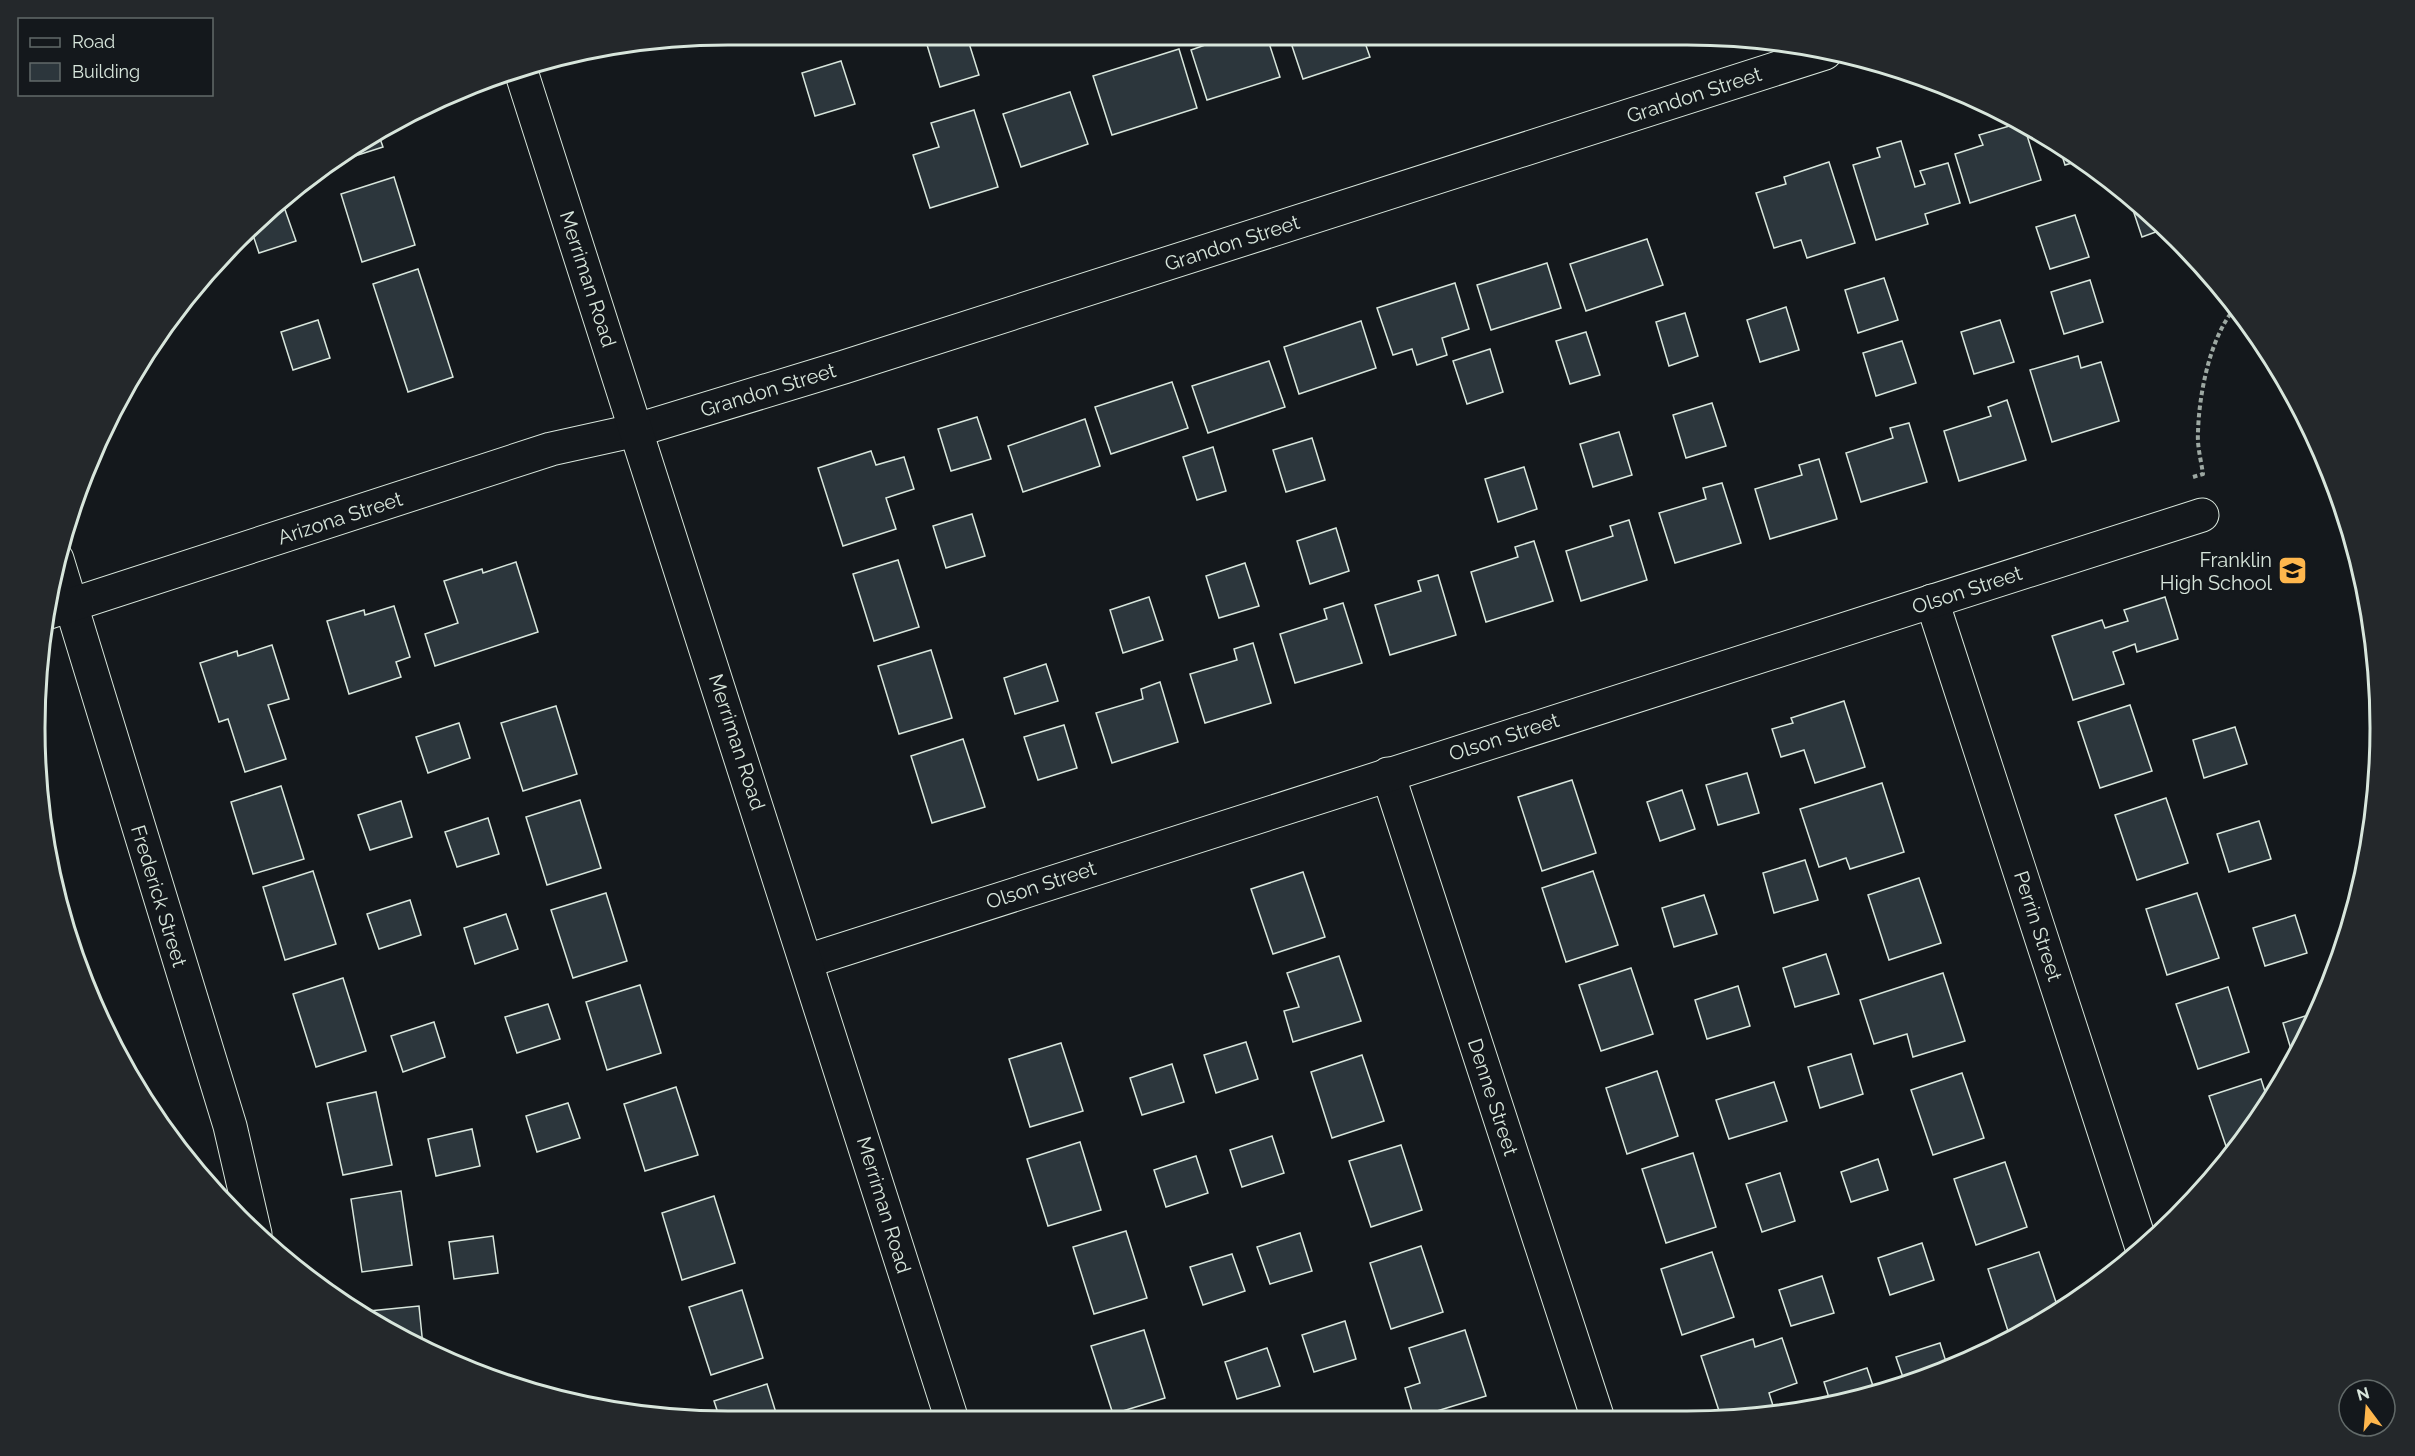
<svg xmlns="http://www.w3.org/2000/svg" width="2415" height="1456" font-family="Raleway,sans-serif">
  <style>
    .building { fill: #2c363c; stroke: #d8e6dc; stroke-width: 1.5 }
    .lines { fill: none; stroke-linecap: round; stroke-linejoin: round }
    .minor-casing { stroke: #d8e6dc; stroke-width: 35 }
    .secondary-casing { stroke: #d8e6dc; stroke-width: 35 }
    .path { stroke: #9da8a2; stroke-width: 4; stroke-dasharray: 4.5 3; stroke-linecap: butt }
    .minor { stroke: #14181c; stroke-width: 33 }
    .secondary { stroke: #14181c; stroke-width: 33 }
    .labels { text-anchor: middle; stroke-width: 4.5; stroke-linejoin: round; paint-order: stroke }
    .street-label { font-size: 20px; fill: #d8e6dc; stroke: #14181c }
    .poi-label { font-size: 20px; fill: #d8e6dc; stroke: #14181c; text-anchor: end }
    .rim { fill: none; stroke: #d8e6dc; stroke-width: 3 }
  </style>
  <rect width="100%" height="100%" fill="#14181c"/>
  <!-- building -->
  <g class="building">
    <path d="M940,40h28l11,35 -39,12 -13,-42z"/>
    <path d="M1219,40h49l12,37 -73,23 -16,-50z"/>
    <path d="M1290,40h74l6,17 -67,22z"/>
    <path d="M1179,49l18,59 -85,27 -19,-59z"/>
    <path d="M841,61l14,43 -40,12 -13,-43z"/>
    <path d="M1070,92l18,52 -67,23 -18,-53z"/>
    <path d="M974,110l24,77 -68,21 -17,-53 26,-8 -8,-24z"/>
    <path d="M2016,124l9,5 16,51 -71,23 -15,-49 28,-9 -4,-10z"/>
    <path d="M378,133l5,14 -53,17v-1z"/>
    <path d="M1901,141l14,46 10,-3 -5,-13 28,-8 12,40 -35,11 3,10 -52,16 -23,-75 27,-8 -3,-9z"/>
    <path d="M2060,149l19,12 -14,4z"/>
    <path d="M1829,162l26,81 -48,15 -6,-18 -27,8 -18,-55 30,-9 -2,-7z"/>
    <path d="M394,177l21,68 -53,17 -21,-68z"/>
    <path d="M2133,200l31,29 -22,8 -12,-36z"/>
    <path d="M283,204l13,37 -37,12 -7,-21z"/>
    <path d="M2075,215l14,42 -39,12 -14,-42z"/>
    <path d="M1647,239l16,46 -77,26 -16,-47z"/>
    <path d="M1547,263l14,45 -70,22 -14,-45z"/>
    <path d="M418,269l35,108 -45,15 -35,-108z"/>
    <path d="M1884,278l14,42 -40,13 -13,-43z"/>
    <path d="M2090,280l13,42 -39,12 -13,-42z"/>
    <path d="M1455,283l14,46 -27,9 5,17 -30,10 -5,-16 -19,6 -16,-47z"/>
    <path d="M1786,307l13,43 -39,12 -13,-42z"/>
    <path d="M1685,313l13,43 -29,10 -13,-44z"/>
    <path d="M318,320l12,38 -37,12 -12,-38z"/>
    <path d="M2000,320l14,42 -40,12 -13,-42z"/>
    <path d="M1361,321l15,47 -77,26 -15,-47z"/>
    <path d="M1586,332l14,43 -30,9 -14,-43z"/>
    <path d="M1902,341l14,42 -40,13 -13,-43z"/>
    <path d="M1490,349l13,43 -36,12 -14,-43z"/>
    <path d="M2078,356l3,12 20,-6 18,59 -67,21 -22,-72z"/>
    <path d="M1269,361l16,46 -77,26 -16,-47z"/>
    <path d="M1172,382l16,46 -77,26 -16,-47z"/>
    <path d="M2007,400l19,60 -67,21 -15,-50 47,-15 -3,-9z"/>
    <path d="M1712,403l14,43 -40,12 -13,-43z"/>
    <path d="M977,417l14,42 -40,12 -13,-42z"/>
    <path d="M1085,419l15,47 -77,26 -15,-46z"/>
    <path d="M1909,423l18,59 -66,20 -15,-49 47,-15 -3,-10z"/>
    <path d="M1619,432l13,43 -39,12 -13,-43z"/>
    <path d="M1312,438l13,42 -39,12 -13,-42z"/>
    <path d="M1213,447l13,44 -29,9 -14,-43z"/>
    <path d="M871,451l5,14 28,-8 10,32 -28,9 10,31 -53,17 -25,-78z"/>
    <path d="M1819,459l18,60 -67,20 -15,-50 47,-14 -3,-10z"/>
    <path d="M1524,467l13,42 -39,13 -13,-43z"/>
    <path d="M1722,483l19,60 -66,20 -16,-50 47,-14 -3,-11z"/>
    <path d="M972,514l13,42 -39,12 -13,-42z"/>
    <path d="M1629,520l18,60 -66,21 -15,-50 47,-15 -3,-10z"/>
    <path d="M1336,528l13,43 -39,13 -13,-43z"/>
    <path d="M1534,541l19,60 -67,21 -15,-50 47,-15 -3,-10z"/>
    <path d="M898,560l21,67 -45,14 -21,-67z"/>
    <path d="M516,562l22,70 -103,34 -10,-32 33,-11 -14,-42 38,-12 1,4z"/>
    <path d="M1245,563l14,43 -40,12 -13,-42z"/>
    <path d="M1438,575l18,60 -66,20 -15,-50 46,-14 -3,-10z"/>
    <path d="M1149,597l14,43 -40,13 -13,-43z"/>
    <path d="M2165,597l13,42 -41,13 -2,-8 -22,8 11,32 -51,16 -21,-64 50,-16 3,8 23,-7 -4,-11z"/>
    <path d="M1343,603l19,60 -67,20 -15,-49 47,-15 -3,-10z"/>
    <path d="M394,606l16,51 -14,5 5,15 -52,17 -22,-73 37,-11 1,5z"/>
    <path d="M1253,643l18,60 -66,20 -15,-49 47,-14 -3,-11z"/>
    <path d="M272,645l17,54 -21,6 18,54 -41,13 -17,-53 -9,3 -19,-59 37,-12 1,5z"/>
    <path d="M931,650l21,68 -53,16 -21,-68z"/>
    <path d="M1046,664l12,37 -43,13 -11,-36z"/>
    <path d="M1160,682l18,60 -66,21 -16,-50 47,-14 -2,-10z"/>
    <path d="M1844,701l21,66 -50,16 -11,-33 -23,7 -9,-28 21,-6 -2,-5z"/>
    <path d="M2130,705l22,66 -52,17 -22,-66z"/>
    <path d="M556,706l21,68 -54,17 -22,-68z"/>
    <path d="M459,723l11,35 -42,15 -12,-36z"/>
    <path d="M1064,725l13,43 -39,12 -14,-43z"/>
    <path d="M2235,727l12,37 -43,14 -11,-38z"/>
    <path d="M963,739l22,68 -53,16 -21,-67z"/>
    <path d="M1747,773l12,40 -41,12 -12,-40z"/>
    <path d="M1572,780l24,73 -54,18 -24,-74z"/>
    <path d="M1882,783l22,69 -54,17 -4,-11 -27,9 -19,-58z"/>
    <path d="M281,786l23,73 -51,15 -22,-72z"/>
    <path d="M1682,790l13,39 -35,12 -13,-39z"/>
    <path d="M2166,798l22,65 -51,17 -22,-65z"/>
    <path d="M580,800l21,68 -54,17 -21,-68z"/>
    <path d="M401,801l11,36 -42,13 -12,-35z"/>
    <path d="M488,818l11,36 -42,13 -12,-35z"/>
    <path d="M2259,821l12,38 -42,13 -12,-38z"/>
    <path d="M1805,860l13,40 -44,13 -11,-40z"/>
    <path d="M313,871l23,73 -51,16 -22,-73z"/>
    <path d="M1593,871l25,74 -52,17 -24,-74z"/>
    <path d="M1303,872l22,65 -52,17 -22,-65z"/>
    <path d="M1919,878l22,65 -52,17 -21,-65z"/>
    <path d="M606,893l21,68 -54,17 -22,-68z"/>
    <path d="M2197,893l22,65 -52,17 -21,-66z"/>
    <path d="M1704,895l13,39 -43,13 -12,-39z"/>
    <path d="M410,900l11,35 -42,14 -12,-35z"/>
    <path d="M506,914l12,35 -43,15 -11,-36z"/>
    <path d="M2295,915l12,38 -42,13 -12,-38z"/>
    <path d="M1826,954l13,40 -44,13 -12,-39z"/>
    <path d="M1339,956l22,65 -68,21 -9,-31 15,-4 -12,-34z"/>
    <path d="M1631,968l22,66 -52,17 -22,-66z"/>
    <path d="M1943,973l22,68 -52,16 -6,-23 -33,10 -14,-44z"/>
    <path d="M343,978l23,73 -50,16 -23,-73z"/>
    <path d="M640,985l21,68 -54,17 -21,-68z"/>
    <path d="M1738,986l12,40 -43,13 -12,-39z"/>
    <path d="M2228,987l21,65 -51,17 -22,-65z"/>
    <path d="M548,1004l12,35 -43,14 -12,-36z"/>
    <path d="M2318,1012l-9,22 -15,25 -11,-36z"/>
    <path d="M434,1022l11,35 -42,15 -12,-36z"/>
    <path d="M1246,1042l12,37 -42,14 -12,-38z"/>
    <path d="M1061,1043l22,68 -53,16 -21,-68z"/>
    <path d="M1851,1054l12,40 -43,14 -12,-41z"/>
    <path d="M1362,1055l22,66 -52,17 -21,-66z"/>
    <path d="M1172,1064l12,38 -42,13 -12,-37z"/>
    <path d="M1657,1071l21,65 -51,18 -21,-66z"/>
    <path d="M1962,1073l22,65 -51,17 -22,-65z"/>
    <path d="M2261,1079l7,22 -38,57 -21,-62z"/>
    <path d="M1774,1082l13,39 -58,18 -13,-39z"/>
    <path d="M676,1087l22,68 -53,16 -21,-67z"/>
    <path d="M376,1092l16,73 -49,10 -16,-72z"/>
    <path d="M568,1103l12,35 -43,14 -11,-36z"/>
    <path d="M472,1129l8,37 -44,10 -8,-37z"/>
    <path d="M1272,1136l12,37 -42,14 -12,-37z"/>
    <path d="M1080,1142l21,68 -53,16 -21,-67z"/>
    <path d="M1401,1145l21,65 -51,17 -22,-66z"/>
    <path d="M1693,1153l23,74 -50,16 -24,-74z"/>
    <path d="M1196,1156l12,37 -42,14 -12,-37z"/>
    <path d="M1878,1159l10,31 -37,12 -10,-30z"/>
    <path d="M2005,1162l22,65 -51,18 -22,-66z"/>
    <path d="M1780,1173l15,48 -33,11 -16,-48z"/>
    <path d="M401,1191l11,74 -50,7 -11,-73z"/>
    <path d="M714,1196l21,67 -53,17 -20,-67z"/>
    <path d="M1126,1231l21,67 -53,16 -21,-67z"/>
    <path d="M1300,1233l12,38 -42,13 -13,-37z"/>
    <path d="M493,1236l5,37 -44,6 -5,-37z"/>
    <path d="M1922,1243l12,37 -44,15 -12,-37z"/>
    <path d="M1421,1246l22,66 -52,17 -21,-66z"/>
    <path d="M1712,1252l22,65 -52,18 -21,-66z"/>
    <path d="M2039,1252l20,59 -19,13 -31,10 -21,-65z"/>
    <path d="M1232,1254l13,37 -42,14 -13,-38z"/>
    <path d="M1822,1276l12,37 -43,13 -12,-36z"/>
    <path d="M742,1290l21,68 -52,17 -22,-68z"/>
    <path d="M419,1306l4,40 -54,-31v-4z"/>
    <path d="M1345,1321l11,38 -42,13 -12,-37z"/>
    <path d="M1144,1330l21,68 -52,16 -22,-68z"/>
    <path d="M1465,1330l21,66 -72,22 -9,-30 15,-5 -11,-35z"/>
    <path d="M1782,1338l15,45 -28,10 6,19 -53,8 -21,-64 52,-17 2,8z"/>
    <path d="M1940,1343l8,25 -42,18 -10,-29z"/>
    <path d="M1267,1348l13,38 -43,13 -12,-37z"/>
    <path d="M1867,1368l8,24 -45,9 -6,-19z"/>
    <path d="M767,1384l10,32h-58l-5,-15z"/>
  </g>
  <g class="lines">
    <defs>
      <g id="minor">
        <path d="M57,559l173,567 25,108"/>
        <path d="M1932,601l211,650"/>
        <path d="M46,613l505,-164 86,-19 207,-63 981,-314"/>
        <path d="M1388,774l210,645"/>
        <path d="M807,961l1395,-446"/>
      </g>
      <path id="secondary" d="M520,68l431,1349"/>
    </defs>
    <!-- minor casing -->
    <use href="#minor" class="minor-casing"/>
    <!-- secondary casing -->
    <use href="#secondary" class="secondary-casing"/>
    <!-- path -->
    <path class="path" d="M2193,477l10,-3c-2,-14 -6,-28 -5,-42 1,-38 12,-95 37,-124"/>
    <!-- minor -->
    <use href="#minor" class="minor"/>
    <!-- secondary -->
    <use href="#secondary" class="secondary"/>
  </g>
  <!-- icons -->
  <defs>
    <symbol id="school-square" viewBox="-11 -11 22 22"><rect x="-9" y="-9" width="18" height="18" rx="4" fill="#ffb74d" stroke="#14181c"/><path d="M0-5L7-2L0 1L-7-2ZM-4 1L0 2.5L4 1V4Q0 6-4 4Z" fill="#111"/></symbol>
  </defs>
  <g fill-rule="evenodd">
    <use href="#school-square" x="2276" y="554" width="33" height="33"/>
  </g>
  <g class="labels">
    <!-- street labels -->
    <g class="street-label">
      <text transform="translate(1694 95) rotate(-18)" y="7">Grandon Street</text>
      <text transform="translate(1232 243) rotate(-18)" y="7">Grandon Street</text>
      <text transform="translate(588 279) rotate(72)" y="7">Merriman Road</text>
      <text transform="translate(768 390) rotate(-17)" y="7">Grandon Street</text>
      <text transform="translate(340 518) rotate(-18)" y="7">Arizona Street</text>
      <text transform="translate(1967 590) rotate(-18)" y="7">Olson Street</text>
      <text transform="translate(1504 737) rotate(-18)" y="7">Olson Street</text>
      <text transform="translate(737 742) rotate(72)" y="7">Merriman Road</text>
      <text transform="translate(1041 885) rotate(-18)" y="7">Olson Street</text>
      <text transform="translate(159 896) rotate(73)" y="7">Frederick Street</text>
      <text transform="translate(2038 926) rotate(72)" y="7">Perrin Street</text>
      <text transform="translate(1493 1097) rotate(72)" y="7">Denne Street</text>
      <text transform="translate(884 1205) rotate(73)" y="7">Merriman Road</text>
    </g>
    <!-- poi labels -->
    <g class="poi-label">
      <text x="2272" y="567">Franklin<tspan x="2272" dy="23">High School</tspan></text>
    </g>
  </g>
  <!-- crop -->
  <path d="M0 0H2415V1456H0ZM728 45H1687A683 683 0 0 1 2370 728V728A683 683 0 0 1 1687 1411H728A683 683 0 0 1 45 728V728A683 683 0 0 1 728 45Z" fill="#24282b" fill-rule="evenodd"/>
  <path class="rim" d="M728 45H1687A683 683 0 0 1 2370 728V728A683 683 0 0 1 1687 1411H728A683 683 0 0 1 45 728V728A683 683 0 0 1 728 45Z"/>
  <!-- legend -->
  <rect x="18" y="18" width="195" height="78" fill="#14181c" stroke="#626a69" stroke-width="1.5"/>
  <rect x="30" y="38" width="30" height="9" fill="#14181c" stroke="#626a69" stroke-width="1.5"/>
  <text x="72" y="48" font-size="18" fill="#d8e6dc">Road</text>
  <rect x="30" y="63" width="30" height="18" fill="#2c363c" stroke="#626a69" stroke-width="1.5"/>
  <text x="72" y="78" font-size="18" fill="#d8e6dc">Building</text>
  <!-- north arrow -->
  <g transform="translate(2367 1408) rotate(344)"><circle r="28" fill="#14181c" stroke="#626a69" stroke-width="1.5"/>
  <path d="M0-4.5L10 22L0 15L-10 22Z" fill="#ffb74d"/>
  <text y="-9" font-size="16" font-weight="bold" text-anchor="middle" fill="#d8e6dc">N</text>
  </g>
</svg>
